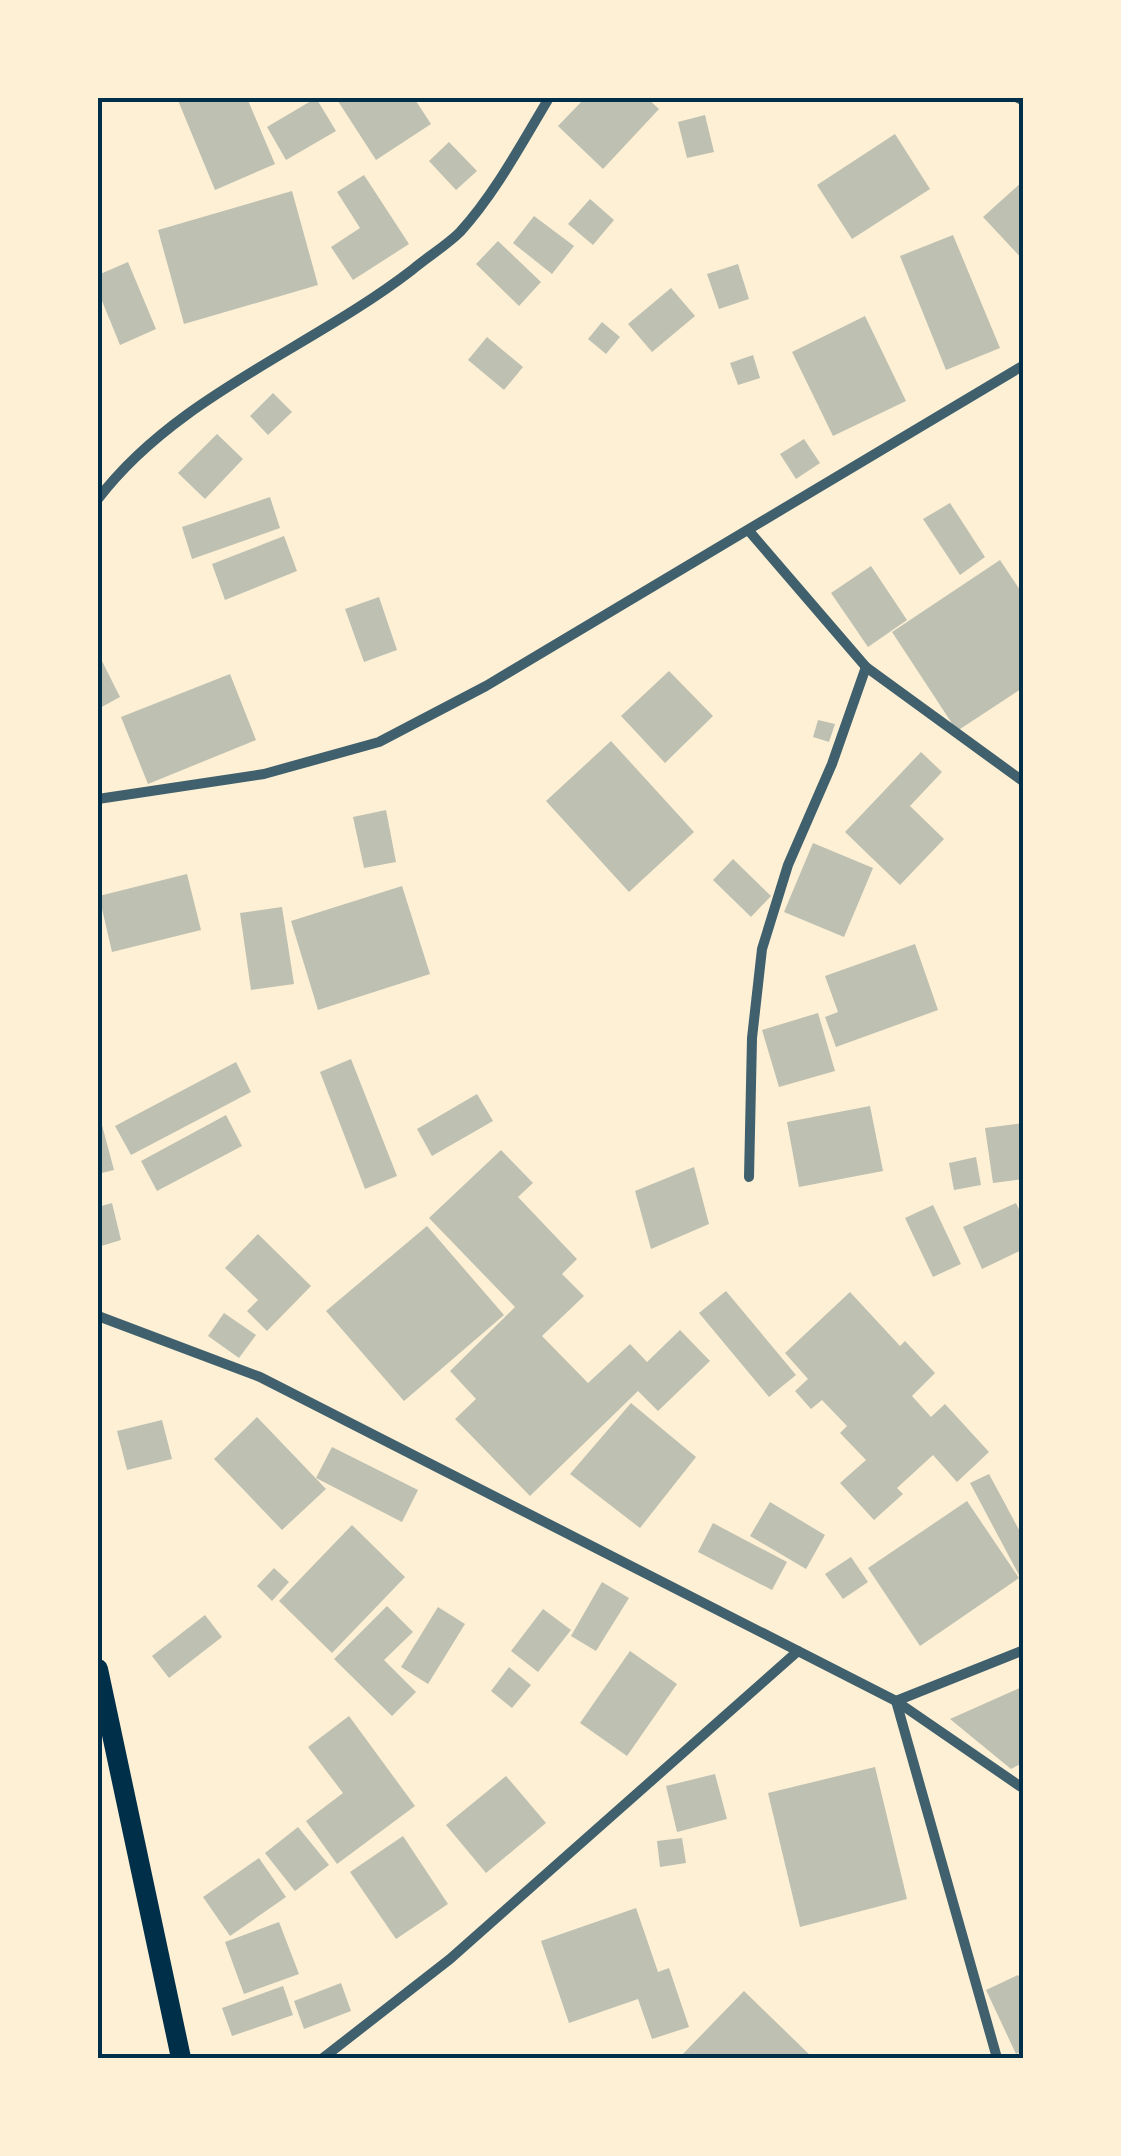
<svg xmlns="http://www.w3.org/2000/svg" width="1121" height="2156" font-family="'Sofia Sans Condensed',sans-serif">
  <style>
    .building { fill: #bec0b2 }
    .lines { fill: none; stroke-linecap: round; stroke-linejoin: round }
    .minor { stroke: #3f606c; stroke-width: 10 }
    .secondary { stroke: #003049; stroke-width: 20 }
    .neatline { fill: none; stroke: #003049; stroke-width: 4 }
  </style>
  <rect width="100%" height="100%" fill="#fdf0d5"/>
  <!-- building -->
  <g class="building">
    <path d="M177,98h70l28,66 -60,26z"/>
    <path d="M316,98l20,33 -50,29 -19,-33z"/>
    <path d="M336,98h78l17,26 -55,36z"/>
    <path d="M585,98h62l12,11 -56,60 -45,-43z"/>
    <path d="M705,115l9,37 -27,6 -9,-36z"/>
    <path d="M895,134l35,55 -78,50 -35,-54z"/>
    <path d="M449,142l28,29 -21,19 -27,-29z"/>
    <path d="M364,175l45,69 -56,36 -22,-33 29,-19 -23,-36z"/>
    <path d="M1024,180v81l-41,-44z"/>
    <path d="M292,191l26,94 -134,39 -26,-94z"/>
    <path d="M590,199l24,21 -21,25 -25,-21z"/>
    <path d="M534,216l40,30 -22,28 -39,-31z"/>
    <path d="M953,235l47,113 -54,22 -46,-114z"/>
    <path d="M498,241l43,41 -22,24 -43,-42z"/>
    <path d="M128,262l28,67 -36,16 -22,-54v-16z"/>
    <path d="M738,264l11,35 -30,10 -12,-35z"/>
    <path d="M671,288l24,28 -43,36 -24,-28z"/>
    <path d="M865,316l41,85 -73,35 -41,-84z"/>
    <path d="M602,322l18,15 -14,17 -18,-15z"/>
    <path d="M487,337l36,30 -19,23 -36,-30z"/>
    <path d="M753,355l7,23 -22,7 -8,-22z"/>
    <path d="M273,393l19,19 -24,23 -18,-19z"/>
    <path d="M217,434l26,25 -38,40 -27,-26z"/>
    <path d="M804,439l16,24 -24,16 -16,-25z"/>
    <path d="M270,497l10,31 -88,31 -10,-32z"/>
    <path d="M950,503l35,54 -25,18 -37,-56z"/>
    <path d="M284,536l13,35 -72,29 -13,-36z"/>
    <path d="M1000,560l24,36v91l-67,44 -65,-99z"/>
    <path d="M871,566l36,54 -39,27 -37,-54z"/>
    <path d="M379,597l18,53 -33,12 -19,-53z"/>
    <path d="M98,653l22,44 -22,12z"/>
    <path d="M669,671l44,45 -48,47 -44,-47z"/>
    <path d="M230,674l26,66 -108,44 -27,-67z"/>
    <path d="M818,720l17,4 -6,18 -16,-5z"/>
    <path d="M611,741l83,91 -65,60 -83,-91z"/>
    <path d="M921,752l21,20 -32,34 34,33 -44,46 -55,-53z"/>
    <path d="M386,810l10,52 -32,6 -11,-51z"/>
    <path d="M813,843l60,25 -29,69 -60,-25z"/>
    <path d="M733,859l38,37 -20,21 -38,-37z"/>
    <path d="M187,874l14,56 -89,22 -13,-56z"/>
    <path d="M402,886l28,88 -112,36 -27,-89z"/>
    <path d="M282,907l12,77 -43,6 -11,-77z"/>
    <path d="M915,944l23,66 -102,37 -11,-30 13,-5 -13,-36z"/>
    <path d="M818,1013l17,58 -56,16 -17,-57z"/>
    <path d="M351,1059l46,117 -32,13 -45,-117z"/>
    <path d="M236,1062l15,30 -120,63 -16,-29z"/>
    <path d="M477,1094l16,27 -61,35 -15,-27z"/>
    <path d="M870,1106l13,65 -84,16 -12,-65z"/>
    <path d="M226,1115l16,31 -85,45 -16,-30z"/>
    <path d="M1024,1123v56l-31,4 -8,-55z"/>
    <path d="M102,1125l12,45 -16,4v-48z"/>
    <path d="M501,1150l32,33 -15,14 59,62 -15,15 22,22 -42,40 46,47 42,-39 17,18 33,-32 30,31 -52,50 -20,-20 -108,105 -75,-77 21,-20 -26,-28 65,-64 -86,-89z"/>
    <path d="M976,1157l5,28 -27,5 -5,-27z"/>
    <path d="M694,1167l15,57 -58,25 -16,-58z"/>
    <path d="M112,1203l9,37 -23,7v-40z"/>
    <path d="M1016,1203l8,17v29l-42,20 -19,-42z"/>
    <path d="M933,1205l28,59 -28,13 -28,-59z"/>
    <path d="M427,1226l77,89 -100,86 -78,-90z"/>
    <path d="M258,1234l53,52 -44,45 -20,-20 11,-11 -33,-32z"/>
    <path d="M726,1291l70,84 -27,22 -70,-84z"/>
    <path d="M850,1292l50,54 5,-5 30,32 -23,23 19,21 14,-13 44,48 -32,30 -24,-27 -36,33 6,6 -29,26 -34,-37 26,-23 -26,-27 7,-7 -25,-26 -11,9 -16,-18 13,-12 -23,-26z"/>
    <path d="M224,1313l32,22 -17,23 -31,-22z"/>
    <path d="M631,1403l65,54 -56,71 -70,-54z"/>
    <path d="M257,1417l69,72 -44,41 -68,-71z"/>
    <path d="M162,1420l10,39 -45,11 -10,-39z"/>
    <path d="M332,1447l86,43 -16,32 -86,-44z"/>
    <path d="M989,1474l35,65v37l-4,1 -50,-94z"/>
    <path d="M967,1501l52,77 -99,68 -52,-78z"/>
    <path d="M770,1502l55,33 -19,34 -56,-33z"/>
    <path d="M713,1523l74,39 -15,28 -74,-38z"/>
    <path d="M352,1525l53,52 -73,76 -53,-52z"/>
    <path d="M851,1557l17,25 -25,17 -18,-25z"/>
    <path d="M274,1568l15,14 -17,19 -15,-15z"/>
    <path d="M602,1582l27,16 -33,53 -25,-15z"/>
    <path d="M387,1606l26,26 -29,28 32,32 -24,24 -58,-57z"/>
    <path d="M438,1607l27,17 -37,60 -27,-17z"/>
    <path d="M543,1609l28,21 -33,42 -27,-21z"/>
    <path d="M205,1615l17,22 -53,41 -17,-22z"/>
    <path d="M630,1651l47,33 -50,72 -47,-33z"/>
    <path d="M509,1667l22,18 -19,23 -21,-17z"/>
    <path d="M1024,1686v76l-13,7 -61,-50z"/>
    <path d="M349,1716l66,90 -78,58 -31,-43 37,-28 -35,-46z"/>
    <path d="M875,1767l32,132 -107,28 -32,-134z"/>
    <path d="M715,1774l12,45 -50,13 -11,-46z"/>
    <path d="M506,1776l40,47 -60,50 -40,-48z"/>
    <path d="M298,1827l31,38 -34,26 -30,-38z"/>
    <path d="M403,1836l45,68 -52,35 -46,-67z"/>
    <path d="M682,1838l4,25 -26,4 -3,-26z"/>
    <path d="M259,1858l27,39 -56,39 -27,-39z"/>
    <path d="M636,1908l22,64 11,-4 20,59 -37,12 -14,-40 -69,24 -28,-82z"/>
    <path d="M279,1922l20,52 -55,20 -19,-52z"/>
    <path d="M1018,1975l6,11v64l-8,4 -30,-64z"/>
    <path d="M341,1983l10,28 -47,18 -10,-28z"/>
    <path d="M283,1986l10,29 -61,21 -10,-28z"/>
    <path d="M744,1991l69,67h-134z"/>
  </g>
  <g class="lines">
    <!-- minor -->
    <g class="minor">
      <path d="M1018,98l6,3"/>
      <path d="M98,499c78,-103 213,-151 314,-229 15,-13 34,-24 48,-38 35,-38 63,-91 89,-134"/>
      <path d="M749,531l117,136 158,115"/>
      <path d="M98,799l166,-25 115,-32 107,-56 538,-321"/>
      <path d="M749,1177l3,-139 10,-89 26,-84 44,-101 34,-97"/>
      <path d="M98,1316l162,61 636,324 128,88"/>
      <path d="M323,2058l127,-99 348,-308"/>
      <path d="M997,2058l-101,-357 128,-51"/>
    </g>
    <!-- secondary -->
    <path class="secondary" d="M98,1669l83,389"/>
  </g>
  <!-- border -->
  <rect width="1121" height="2156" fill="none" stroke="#fdf0d5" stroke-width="200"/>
  <rect x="100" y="100" width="921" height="1956" class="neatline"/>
</svg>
